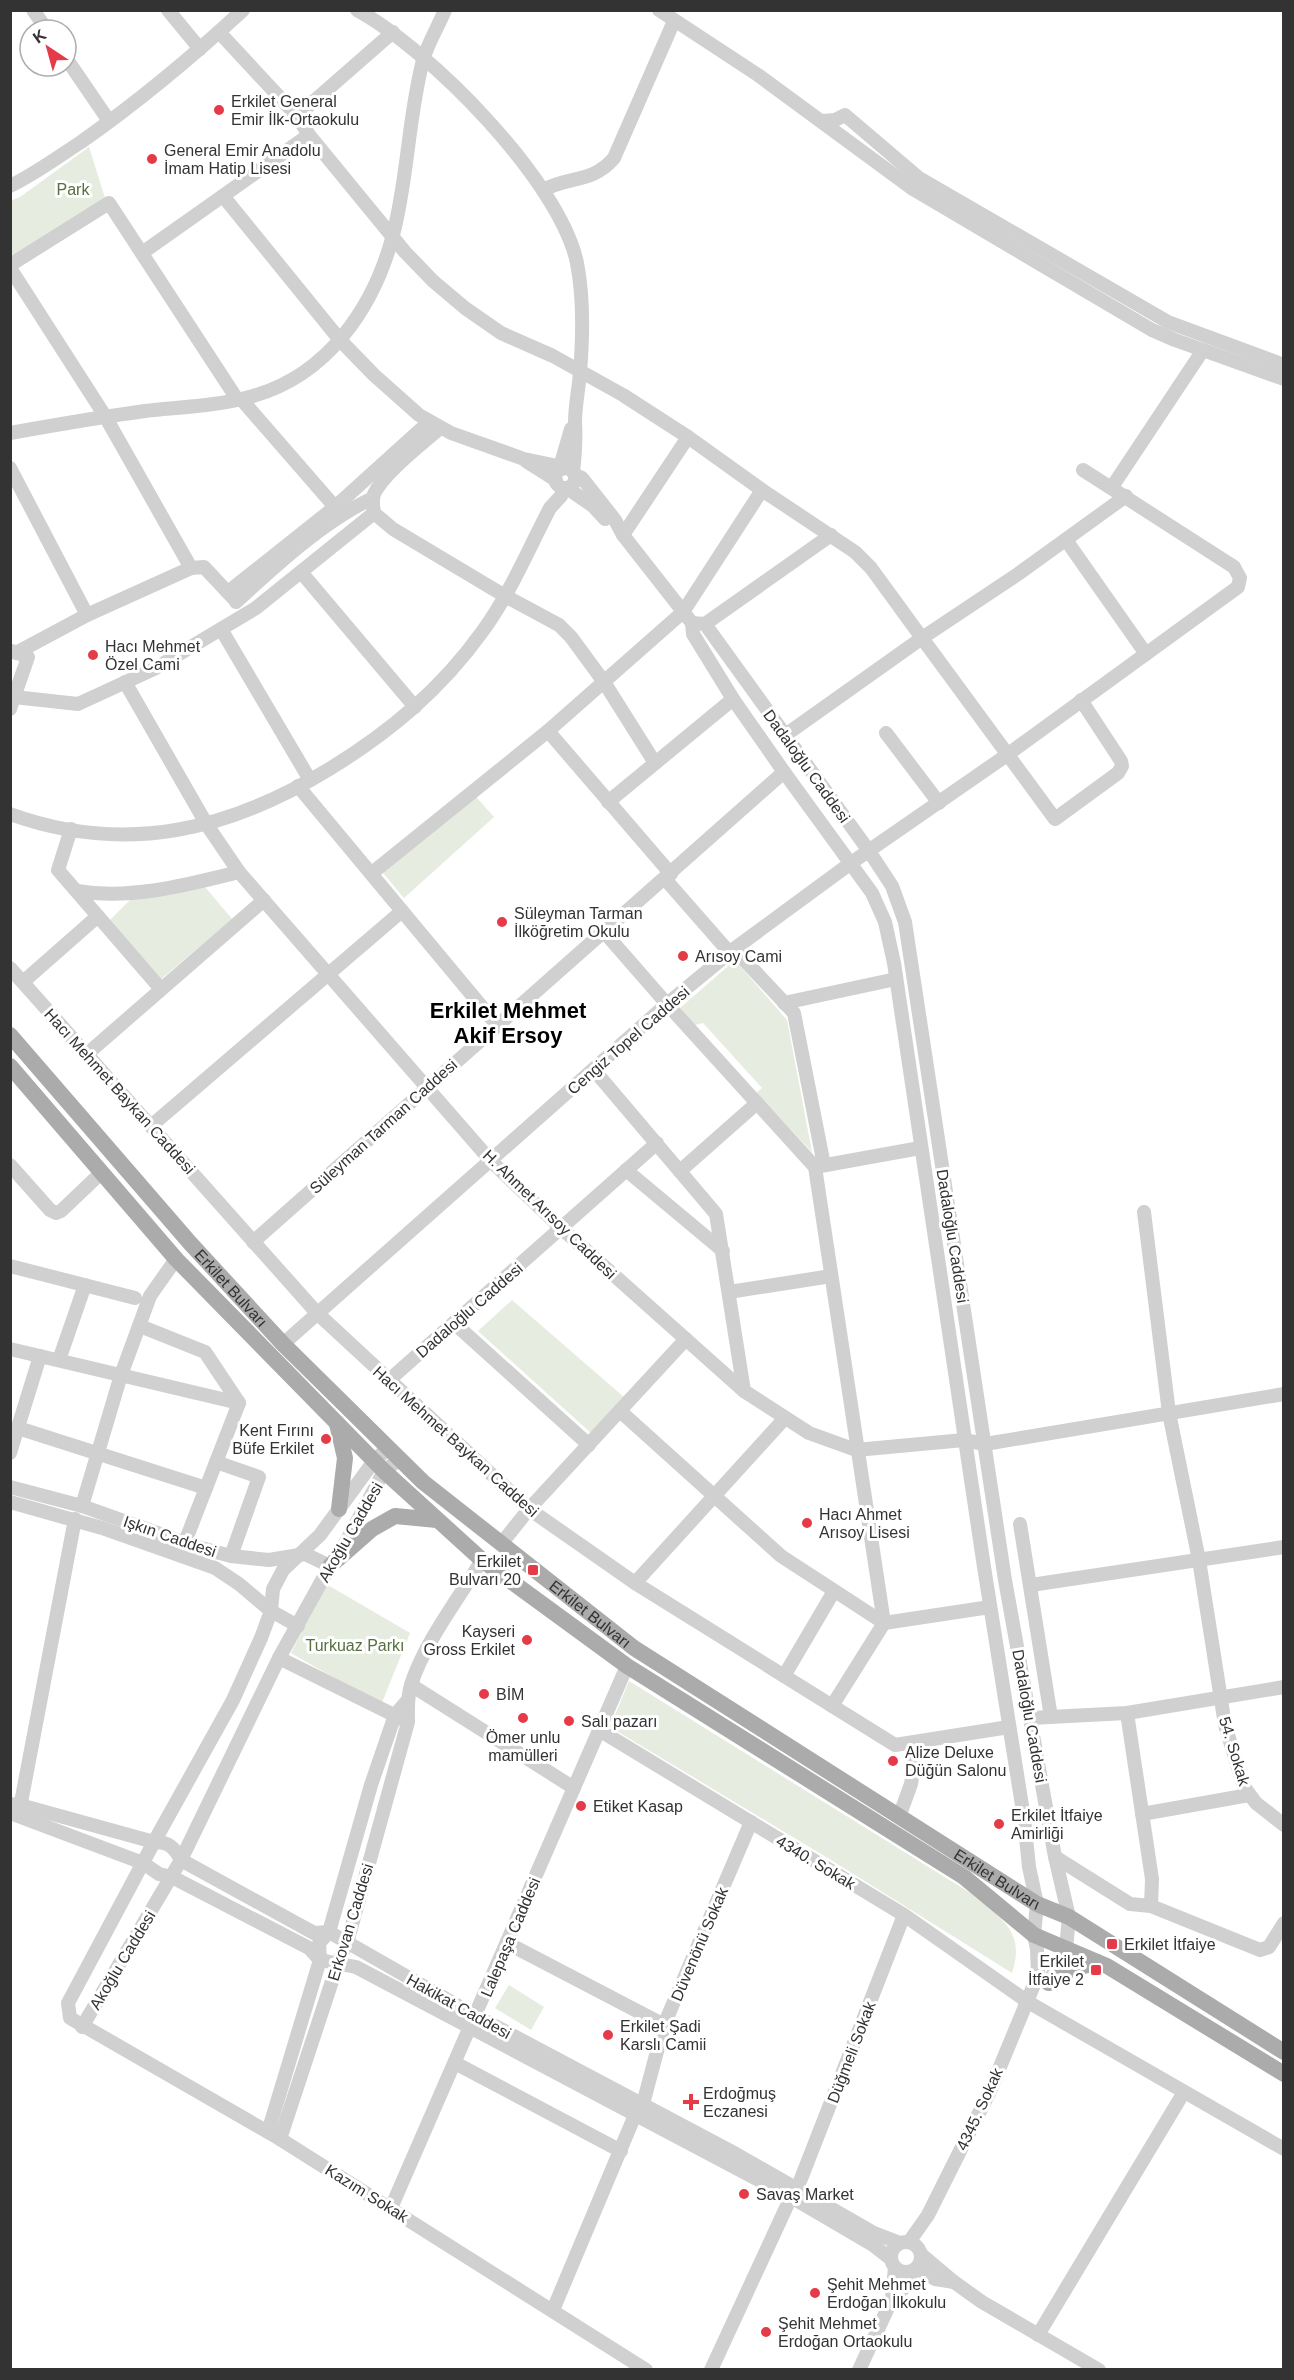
<svg xmlns="http://www.w3.org/2000/svg" width="1294" height="2380" font-family="Helvetica,sans-serif">
  <style>
    .green { fill: #e6ecdf }
    .lines { fill: none; stroke-linecap: round; stroke-linejoin: round }
    .minor { stroke: #d0d0d0; stroke-width: 14 }
    .major { stroke: #ababab; stroke-width: 16 }
    .poi-dot { fill: #e53a48; stroke: #fff; stroke-width: 2 }
    .labels { text-anchor: middle; stroke-width: 6; stroke-linejoin: round; paint-order: stroke }
    .poi-label { font-size: 16px; fill: #333; stroke: #fff; text-anchor: start }
    .park-label { font-size: 16px; fill: #56703f; stroke: #fff }
    .street-label { font-size: 16px; fill: #333; stroke: #fff }
    .district-label { font-size: 22px; font-weight: bold; fill: #000; stroke: #fff }
  </style>
  <rect width="100%" height="100%" fill="#fff"/>
  <!-- green -->
  <g class="green">
    <path d="M89,147l16,51 -89,57 -5,-1 -1,-53 10,-4z"/>
    <path d="M469,789l25,28 -90,81 -25,-30z"/>
    <path d="M205,887l27,32 -73,62 -49,-61 22,-22z"/>
    <path d="M735,960l52,60 25,132 -56,-59 6,-5 -59,-65 -8,2 -15,-17z"/>
    <path d="M512,1300l113,98 -33,36 -114,-103z"/>
    <path d="M326,1584l84,49 -29,72 -90,-52z"/>
    <path d="M629,1681l343,213c29,25 54,37 40,79l-181,-113 -221,-133z"/>
    <path d="M509,1985l35,22 -13,23 -36,-22z"/>
  </g>
  <g class="lines">
    <!-- minor -->
    <g class="minor">
      <path d="M33,10l14,20"/>
      <path d="M168,10l32,39"/>
      <path d="M357,10c72,39 203,171 220,253 7,36 6,73 3,109 -1,16 -5,33 -5,50 1,16 0,33 -2,50"/>
      <path d="M659,10l99,65 155,114 239,141 23,10 109,39"/>
      <path d="M219,32l78,84 12,19 96,117 28,29 32,27 36,25 52,23 70,39 65,42 -65,98"/>
      <path d="M66,58l43,63"/>
      <path d="M297,116l96,-84"/>
      <path d="M822,121l13,-1 10,-5 74,63 249,144 116,43"/>
      <path d="M10,186c25,-12 48,-29 71,-44 57,-40 111,-85 162,-132"/>
      <path d="M543,190c26,-14 50,-7 71,-32l60,-137"/>
      <path d="M223,196l117,144 34,35 45,40 32,18 73,26 29,6 8,4"/>
      <path d="M142,253l167,-118"/>
      <path d="M10,265l99,-62 128,196"/>
      <path d="M10,268l95,148 86,152 -104,47 -71,38"/>
      <path d="M241,399l94,108"/>
      <path d="M440,428c-18,16 -56,45 -66,66 -2,6 -1,13 0,19l19,16 112,67 54,29 12,12 33,45 51,81"/>
      <path d="M10,433c45,-8 90,-16 135,-22 36,-4 74,-5 108,-15 75,-21 121,-89 140,-161 15,-57 15,-117 30,-175 5,-17 15,-33 22,-50"/>
      <path d="M688,437l74,53 93,62 16,16 51,70 96,-64 108,-78"/>
      <path d="M526,461l30,19"/>
      <circle cx="565" cy="478" r="10"/>
      <path d="M10,468l77,147"/>
      <path d="M562,469v-9l9,-31"/>
      <path d="M575,475l7,3 33,42 8,15 69,88 1,11 40,65 51,73 88,121 13,29 9,41 90,604 40,251 5,49 8,37 -3,31 3,14 1,26 -48,116 -62,124 -19,27"/>
      <path d="M1112,487l91,-137"/>
      <path d="M567,488l26,18 12,13"/>
      <path d="M1066,540l80,114"/>
      <path d="M191,568l13,-1 29,31"/>
      <path d="M301,572l114,135"/>
      <path d="M228,592l107,-85 94,-85"/>
      <path d="M236,602c39,-36 89,-82 137,-104"/>
      <path d="M692,623l13,1 164,227 23,35 13,36 100,658 50,277 14,60 -3,32 -18,35"/>
      <path d="M705,624l126,-89"/>
      <path d="M221,629l89,151"/>
      <path d="M125,682l82,143 32,47 252,289 70,67 183,163 65,42 47,17 108,-10 21,4 299,-50"/>
      <path d="M14,697l64,7 76,-35 102,-61 118,-95"/>
      <path d="M10,709l18,-52 -16,-6"/>
      <path d="M548,731l123,143"/>
      <path d="M886,733l53,70"/>
      <path d="M784,736l138,-98 133,181 63,-46 4,-7 -1,-5 -40,-61"/>
      <path d="M298,786l199,239"/>
      <path d="M608,802l125,-103"/>
      <path d="M10,814c116,42 220,16 321,-46 60,-37 110,-79 151,-136 28,-38 46,-82 68,-124l11,-12 4,-8"/>
      <path d="M71,829l-13,41 102,118"/>
      <path d="M372,873l176,-142 135,-119 79,-122"/>
      <path d="M665,879l64,73"/>
      <path d="M77,891c54,9 109,-6 162,-19"/>
      <path d="M605,933l62,71 148,163 69,456 -52,83"/>
      <path d="M734,949l60,64 30,152"/>
      <path d="M10,968l307,345 212,196 106,74 260,162 114,-18"/>
      <path d="M23,982l75,-66"/>
      <path d="M784,1003l112,-24"/>
      <path d="M87,1054l177,-154"/>
      <path d="M594,1070l122,144 28,177"/>
      <path d="M151,1126l251,-215"/>
      <path d="M10,1165l40,45 6,3 5,-2 41,-39"/>
      <path d="M815,1167l105,-19"/>
      <path d="M626,1170l97,81"/>
      <path d="M680,1171l77,-68"/>
      <path d="M1144,1212l25,201 30,147 26,165 19,62 12,16 28,22"/>
      <path d="M253,1242c176,-158 355,-312 531,-470"/>
      <path d="M10,1266l125,32"/>
      <path d="M729,1292l102,-16"/>
      <path d="M454,1323l135,122"/>
      <path d="M140,1326l65,26 34,51"/>
      <path d="M283,1344l384,-340 67,-55 117,-86 156,-108 231,-168 2,-9 -6,-11 -151,-97"/>
      <path d="M10,1349l229,54"/>
      <path d="M59,1360l26,-75"/>
      <path d="M388,1381l269,-238"/>
      <path d="M620,1411l161,145 103,67 106,-16"/>
      <path d="M18,1428l188,60"/>
      <path d="M388,1448l-14,13 -54,74 -37,35 -10,19 -2,22 -10,27 -28,62 -79,142 -86,161 2,15 210,121 366,231"/>
      <path d="M10,1453l30,-97"/>
      <path d="M216,1462l43,15 -28,79"/>
      <path d="M10,1487l72,19 112,40 37,10 38,4 36,-6 25,12"/>
      <path d="M10,1502l92,26 113,40 24,16 32,27 27,15"/>
      <path d="M82,1506l39,-131 29,-79 26,-37"/>
      <path d="M1020,1524l31,193"/>
      <path d="M185,1542l54,-139"/>
      <path d="M501,1544l28,-35 157,-170"/>
      <path d="M635,1583l150,-165"/>
      <path d="M1031,1585l253,-38"/>
      <path d="M279,1658l125,62"/>
      <path d="M784,1676l50,-85"/>
      <path d="M411,1685l163,103"/>
      <path d="M1030,1718l97,-5 157,-26"/>
      <path d="M599,1730l305,185 124,87 256,147"/>
      <path d="M10,1804l10,1 134,37c15,0 20,5 27,18l133,73 15,-1 147,84 260,138 138,79 26,10"/>
      <path d="M10,1813l133,50 16,11 13,3 137,71 11,12 36,7 435,230 82,48 18,14"/>
      <path d="M19,1813l56,-294"/>
      <path d="M1142,1814l107,-19"/>
      <path d="M899,1817l12,-33 7,-42"/>
      <path d="M1055,1857l75,47 21,2 1,-27 -25,-166"/>
      <path d="M1151,1906l109,44 9,-3 15,-24"/>
      <path d="M507,1943l157,82"/>
      <path d="M82,2027l99,-167 98,-202 51,-92 16,-24 38,-71 16,-12"/>
      <path d="M455,2063l166,88"/>
      <path d="M643,2104l21,-79 87,-203"/>
      <path d="M268,2132l52,-172 -1,-17 10,-11 42,-147 24,-70 12,-14"/>
      <path d="M280,2139l58,-176 9,-20 61,-221c0,-13 -1,-25 3,-37 13,-42 48,-87 71,-125"/>
      <path d="M797,2189l107,-274"/>
      <path d="M391,2208l236,-542"/>
      <circle cx="906" cy="2257" r="15"/>
      <path d="M922,2255l32,27 28,20 117,68"/>
      <path d="M895,2267l-3,32 13,-12 8,-16"/>
      <path d="M917,2268l18,11 19,3"/>
      <path d="M553,2310l82,-195"/>
      <path d="M1038,2335l146,-243"/>
      <path d="M711,2370l80,-173"/>
      <path d="M859,2370l33,-71"/>
    </g>
    <!-- major -->
    <g class="major">
      <path id="s1" d="M10,1035l180,208 93,101 140,138 211,166 403,256 32,13 215,135"/>
      <path d="M10,1066l166,193 208,212 98,89 145,106 337,211 70,58 73,31 177,108"/>
      <path d="M337,1424l8,34 -6,51"/>
      <path d="M330,1566l42,-37 23,-13 42,4"/>
      <path d="M1049,1983l18,-12 30,-9"/>
    </g>
  </g>
  <!-- markers -->
  <g class="poi-dot">
    <circle cx="219" cy="110" r="6"/>
    <circle cx="152" cy="159" r="6"/>
    <circle cx="93" cy="655" r="6"/>
    <circle cx="502" cy="922" r="6"/>
    <circle cx="683" cy="956" r="6"/>
    <circle cx="326" cy="1439" r="6"/>
    <circle cx="807" cy="1523" r="6"/>
    <rect x="527" y="1564" width="12" height="12" rx="3"/>
    <circle cx="527" cy="1640" r="6"/>
    <circle cx="484" cy="1694" r="6"/>
    <circle cx="523" cy="1718" r="6"/>
    <circle cx="569" cy="1721" r="6"/>
    <circle cx="893" cy="1761" r="6"/>
    <circle cx="581" cy="1806" r="6"/>
    <circle cx="999" cy="1824" r="6"/>
    <rect x="1106" y="1938" width="12" height="12" rx="3"/>
    <rect x="1090" y="1964" width="12" height="12" rx="3"/>
    <circle cx="608" cy="2035" r="6"/>
    <path d="M688 2093h6v6h6v6h-6v6h-6v-6h-6v-6h6z"/>
    <circle cx="744" cy="2194" r="6"/>
    <circle cx="815" cy="2293" r="6"/>
    <circle cx="766" cy="2332" r="6"/>
  </g>
  <g class="labels">
    <!-- poi labels -->
    <g class="poi-label">
      <text x="231" y="107">Erkilet General<tspan x="231" dy="18">Emir İlk-Ortaokulu</tspan></text>
      <text x="164" y="156">General Emir Anadolu<tspan x="164" dy="18">İmam Hatip Lisesi</tspan></text>
      <text x="105" y="652">Hacı Mehmet<tspan x="105" dy="18">Özel Cami</tspan></text>
      <text x="514" y="919">Süleyman Tarman<tspan x="514" dy="18">İlköğretim Okulu</tspan></text>
      <text x="695" y="962">Arısoy Cami</text>
      <text x="314" y="1436" text-anchor="end">Kent Fırını<tspan x="314" dy="18">Büfe Erkilet</tspan></text>
      <text x="819" y="1520">Hacı Ahmet<tspan x="819" dy="18">Arısoy Lisesi</tspan></text>
      <text x="521" y="1567" text-anchor="end">Erkilet<tspan x="521" dy="18">Bulvarı 20</tspan></text>
      <text x="515" y="1637" text-anchor="end">Kayseri<tspan x="515" dy="18">Gross Erkilet</tspan></text>
      <text x="496" y="1700">BİM</text>
      <text x="581" y="1727">Salı pazarı</text>
      <text x="523" y="1743" text-anchor="middle">Ömer unlu<tspan x="523" dy="18">mamülleri</tspan></text>
      <text x="905" y="1758">Alize Deluxe<tspan x="905" dy="18">Düğün Salonu</tspan></text>
      <text x="593" y="1812">Etiket Kasap</text>
      <text x="1011" y="1821">Erkilet İtfaiye<tspan x="1011" dy="18">Amirliği</tspan></text>
      <text x="1124" y="1950">Erkilet İtfaiye</text>
      <text x="1084" y="1967" text-anchor="end">Erkilet<tspan x="1084" dy="18">İtfaiye 2</tspan></text>
      <text x="620" y="2032">Erkilet Şadi<tspan x="620" dy="18">Karslı Camii</tspan></text>
      <text x="703" y="2099">Erdoğmuş<tspan x="703" dy="18">Eczanesi</tspan></text>
      <text x="756" y="2200">Savaş Market</text>
      <text x="827" y="2290">Şehit Mehmet<tspan x="827" dy="18">Erdoğan İlkokulu</tspan></text>
      <text x="778" y="2329">Şehit Mehmet<tspan x="778" dy="18">Erdoğan Ortaokulu</tspan></text>
    </g>
    <!-- park labels -->
    <g class="park-label">
      <text x="73" y="195">Park</text>
      <text x="355" y="1651">Turkuaz Parkı</text>
    </g>
    <!-- street labels -->
    <g class="street-label">
      <text transform="translate(807 766) rotate(54)" y="6">Dadaloğlu Caddesi</text>
      <text transform="translate(628 1040) rotate(-41)" y="6">Cengiz Topel Caddesi</text>
      <text transform="translate(120 1091) rotate(48)" y="6">Hacı Mehmet Baykan Caddesi</text>
      <text transform="translate(383 1126) rotate(-42)" y="6">Süleyman Tarman Caddesi</text>
      <text transform="translate(550 1214) rotate(44)" y="6">H. Ahmet Arısoy Caddesi</text>
      <text transform="translate(953 1236) rotate(81)" y="6">Dadaloğlu Caddesi</text>
      <text dy="6" stroke="none"><textPath href="#s1" startOffset="336">Erkilet Bulvarı</textPath></text>
      <text transform="translate(469 1310) rotate(-41)" y="6">Dadaloğlu Caddesi</text>
      <text transform="translate(456 1441) rotate(42)" y="6">Hacı Mehmet Baykan Caddesi</text>
      <text transform="translate(350 1532) rotate(-60)" y="6">Akoğlu Caddesi</text>
      <text transform="translate(170 1536) rotate(19)" y="6">Işkın Caddesi</text>
      <text dy="6" stroke="none"><textPath href="#s1" startOffset="822">Erkilet Bulvarı</textPath></text>
      <text transform="translate(1030 1716) rotate(80)" y="6">Dadaloğlu Caddesi</text>
      <text transform="translate(1235 1751) rotate(73)" y="6">54. Sokak</text>
      <text transform="translate(816 1862) rotate(31)" y="6">4340. Sokak</text>
      <text dy="6" stroke="none"><textPath href="#s1" startOffset="1308">Erkilet Bulvarı</textPath></text>
      <text transform="translate(350 1922) rotate(-73)" y="6">Erkovan Caddesi</text>
      <text transform="translate(510 1937) rotate(-67)" y="6">Lalepaşa Caddesi</text>
      <text transform="translate(699 1944) rotate(-67)" y="6">Düvenönü Sokak</text>
      <text transform="translate(122 1960) rotate(-59)" y="6">Akoğlu Caddesi</text>
      <text transform="translate(459 2006) rotate(29)" y="6">Hakikat Caddesi</text>
      <text transform="translate(851 2052) rotate(-69)" y="6">Düğmeli Sokak</text>
      <text transform="translate(979 2109) rotate(-65)" y="6">4345. Sokak</text>
      <text transform="translate(367 2193) rotate(32)" y="6">Kazım Sokak</text>
    </g>
    <!-- district labels -->
    <g class="district-label">
      <text x="508" y="1018">Erkilet Mehmet<tspan x="508" dy="25">Akif Ersoy</tspan></text>
    </g>
  </g>
  <!-- border -->
  <rect width="1294" height="2380" fill="none" stroke="#333333" stroke-width="24"/>
  <!-- north arrow -->
  <g transform="translate(48 48) rotate(324)"><circle r="28" fill="#ffffff" stroke="#adadad" stroke-width="1.5"/>
  <path d="M0-4.5L10 22L0 15L-10 22Z" fill="#e53a48"/>
  <text y="-9" font-size="16" font-weight="bold" text-anchor="middle" fill="#333333">K</text>
  </g>
</svg>
